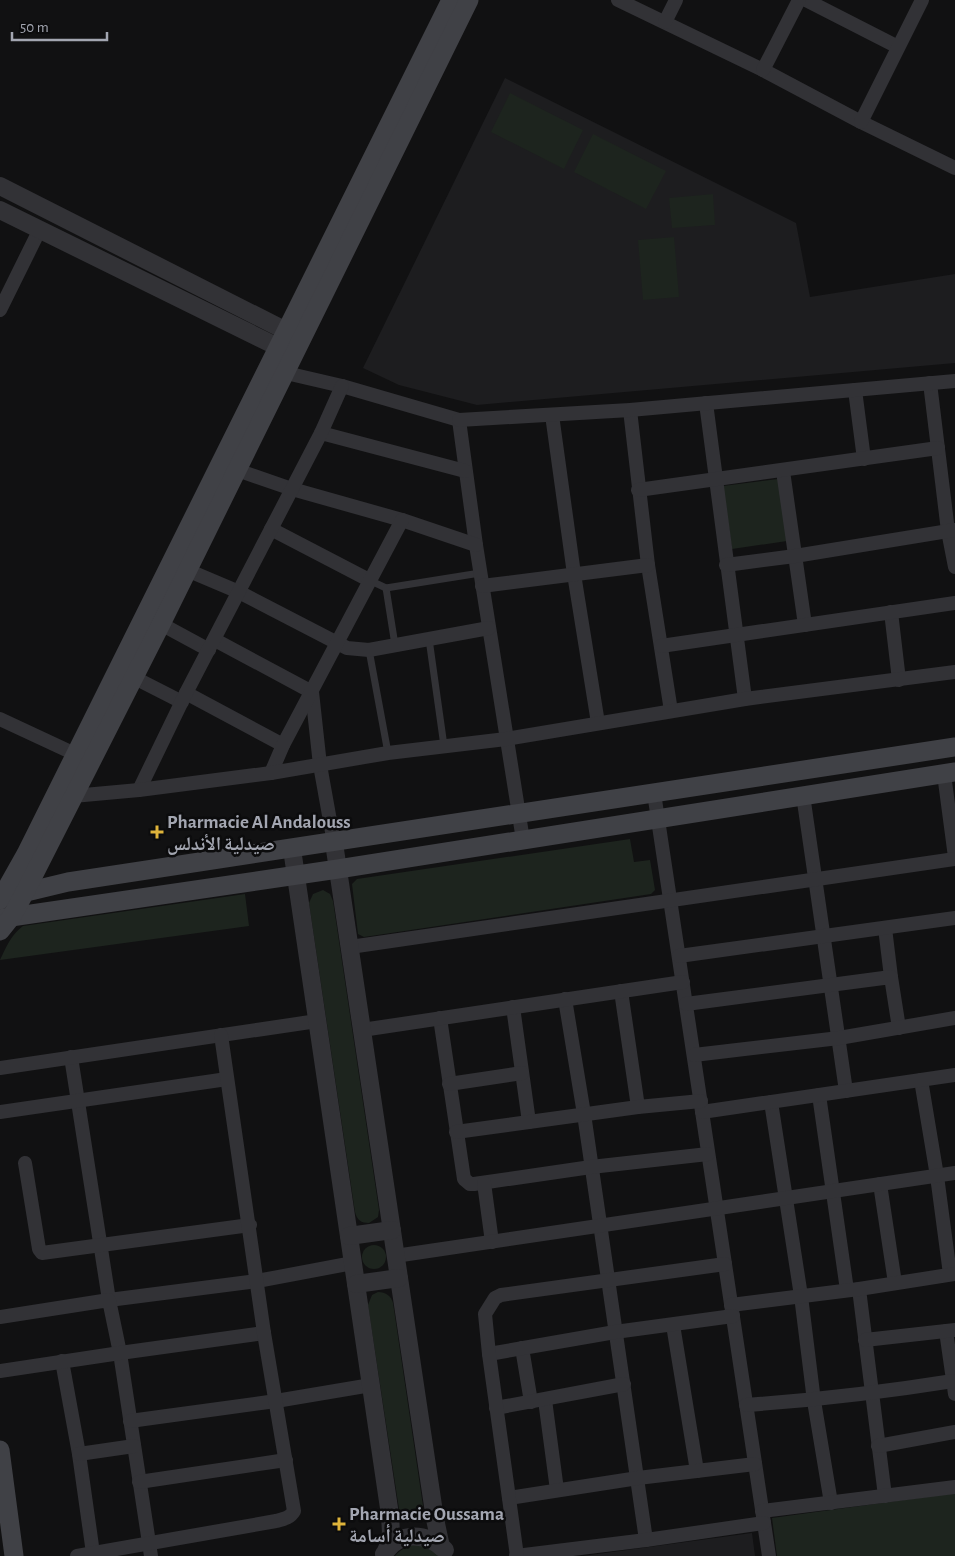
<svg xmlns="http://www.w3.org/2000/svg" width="955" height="1556" font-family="'Alegreya Sans','Noto Naskh Arabic',sans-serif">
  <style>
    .built { fill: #1d1d1f }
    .green { fill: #1d241e }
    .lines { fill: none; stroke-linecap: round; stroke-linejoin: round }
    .service { stroke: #323236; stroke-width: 7 }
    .minor { stroke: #323236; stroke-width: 14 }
    .tertiary { stroke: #323236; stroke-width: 18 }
    .secondary { stroke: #404146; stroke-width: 19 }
    .poi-dot { fill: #dfb43b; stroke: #0c0c0d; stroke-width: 2 }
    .labels { text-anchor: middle; stroke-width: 5; stroke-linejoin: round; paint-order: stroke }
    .poi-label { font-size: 19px; font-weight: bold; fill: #a3a6b1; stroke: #0c0c0d; text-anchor: start }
  </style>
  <rect width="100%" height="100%" fill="#111112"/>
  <!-- built -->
  <g class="built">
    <path d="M505,78l291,145 14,74 145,-23v89l-478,42 -78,-20 -36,-17z"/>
    <path d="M752,1533l3,23h-172z"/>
  </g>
  <!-- green -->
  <g class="green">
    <path d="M510,93l73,37 -19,39 -73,-37z"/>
    <path d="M593,134l73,37 -20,38 -72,-37z"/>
    <path d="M713,194l2,31 -43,3 -3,-30z"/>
    <path d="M674,237l5,60 -36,3 -5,-60z"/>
    <path d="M778,479l9,62 -55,8 -9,-63z"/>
    <path d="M630,839l4,23 16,-2 5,30 -4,4 -287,43 -6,-3 -6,-50 5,-5z"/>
    <path d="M323,890l7,4 3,7 46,309 -1,7 -9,6c-8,0 -12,-3 -14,-11l-46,-309 4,-9z"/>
    <path d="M245,894l4,32 -249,34c6,-13 11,-25 23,-34z"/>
    <circle cx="374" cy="1257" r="12"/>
    <path d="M378,1292c8,0 13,4 15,11l30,203 -4,10 -6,3 -8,-1 -6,-9 -31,-204 4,-10z"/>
    <path d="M955,1493v63h-178l-5,-38z"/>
    <path d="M418,1544l9,2 13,10h-45c7,-8 13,-10 23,-12z"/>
  </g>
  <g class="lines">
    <!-- service -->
    <g class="service">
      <path d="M369,580l17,8"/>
      <path d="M429,639l15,107"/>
      <path d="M395,645l-9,-57 94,-15"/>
      <path d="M369,650l19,103"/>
    </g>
    <!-- minor -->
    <g class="minor">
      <path d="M618,0l145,70 98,52 94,46"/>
      <path d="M806,0l92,47"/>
      <path d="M665,22l11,-22"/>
      <path d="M763,70l36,-70"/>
      <path d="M861,122l61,-122"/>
      <path d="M0,310l40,-81"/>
      <path d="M286,373l56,13 117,34 17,125 47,295"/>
      <path d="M930,383l18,148 7,36"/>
      <path d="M855,390l9,69"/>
      <path d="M706,403l39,296"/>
      <path d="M630,410l18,155 23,146"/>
      <path d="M552,415l22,159 24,149"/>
      <path d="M459,420l171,-10 325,-29"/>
      <path d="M321,433l144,38"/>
      <path d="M237,470l55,19 110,31 74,25"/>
      <path d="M783,471l22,154"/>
      <path d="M638,490l300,-42"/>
      <path d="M271,529l98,51"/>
      <path d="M726,565l69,-9 160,-26"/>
      <path d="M187,570l52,22 108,56 22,2 120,-22"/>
      <path d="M482,586l166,-21"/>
      <path d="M891,612l8,68"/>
      <path d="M161,624l48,26"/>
      <path d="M215,640l97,52 8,73 14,78"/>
      <path d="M661,646l294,-43"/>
      <path d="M133,677l49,25"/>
      <path d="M186,693l97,52"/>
      <path d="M0,719l75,35"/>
      <path d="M271,773l12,-28 119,-225"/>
      <path d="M944,774l11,83"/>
      <path d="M139,790l47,-97 135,-260 21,-47"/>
      <path d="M654,793l115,763"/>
      <path d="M803,795l43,296"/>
      <path d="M73,796l66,-6 132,-17 117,-20 118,-14 239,-40 210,-27"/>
      <path d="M885,928l6,49"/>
      <path d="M350,947l605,-88"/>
      <path d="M679,956l276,-38"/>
      <path d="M621,991l17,116"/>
      <path d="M565,999l19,115 62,426"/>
      <path d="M686,1004l205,-27 8,51"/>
      <path d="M513,1007l16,115"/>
      <path d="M440,1018l24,161 6,5h4l117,-17 117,-13"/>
      <path d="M362,1030l321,-48"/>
      <path d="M694,1055l145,-17 116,-20"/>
      <path d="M71,1057l38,243 148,-19 96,-18"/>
      <path d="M0,1068l317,-47"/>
      <path d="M921,1080l16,96 13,98"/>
      <path d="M449,1084l73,-11"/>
      <path d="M819,1095l28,195"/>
      <path d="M771,1102l30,194 13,105 17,102"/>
      <path d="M0,1112l227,-33"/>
      <path d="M702,1112l253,-37"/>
      <path d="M456,1132l182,-25 63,-6"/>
      <path d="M25,1163l14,86 3,4 208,-28"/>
      <path d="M484,1183l8,59"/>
      <path d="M880,1184l15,99"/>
      <path d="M395,1256l560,-83"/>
      <path d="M859,1289l26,207"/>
      <path d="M731,1305l128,-16 96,-15"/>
      <path d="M0,1317l109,-17 11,53 31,203"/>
      <path d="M673,1325l24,146"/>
      <path d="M946,1331l9,63"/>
      <path d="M865,1340l90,-10"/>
      <path d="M522,1348l9,54"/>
      <path d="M489,1354l126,-22 118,-16"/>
      <path d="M62,1361l17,93 14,99"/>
      <path d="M0,1371l120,-18 144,-20"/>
      <path d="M545,1400l12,90"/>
      <path d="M746,1405c70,-5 138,-13 207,-24"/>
      <path d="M496,1408l128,-24"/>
      <path d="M130,1421l146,-20 95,-16"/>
      <path d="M878,1446l77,-14"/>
      <path d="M79,1454l55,-8"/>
      <path d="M139,1482l147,-22"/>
      <path d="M509,1498l129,-20 117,-14"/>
      <path d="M762,1511l193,-24"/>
      <path d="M77,1556l199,-35c8,-2 14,-3 18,-10l-30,-178 -43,-298"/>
      <path d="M516,1556l130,-16 118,-17"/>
      <path d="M517,1556l-28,-202 -4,-40 10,-16 6,-3 224,-31"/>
    </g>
    <!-- tertiary -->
    <g class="tertiary">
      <path d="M0,186l298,151"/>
      <path d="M0,210l278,137"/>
      <path d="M334,843l101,676 6,28"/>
      <path d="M292,849l98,666 1,18 -4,16"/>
      <path d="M349,1236l43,-6"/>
      <path d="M356,1284l43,-6"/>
      <path d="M384,1554c15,-24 43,-21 61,-4"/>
    </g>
    <!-- secondary -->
    <g class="secondary">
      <path d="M18,894l50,-12 887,-135"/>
      <path d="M0,900l26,-46 425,-854"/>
      <path d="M4,918l334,-49 617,-97"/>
      <path d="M0,931l12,-15 13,-24 136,-268 308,-624"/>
      <path d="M0,1450l14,106"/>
    </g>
  </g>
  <!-- markers -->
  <g class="poi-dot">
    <path d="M154.5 824.5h5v5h5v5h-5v5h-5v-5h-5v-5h5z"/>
    <path d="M336.5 1516.5h5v5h5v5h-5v5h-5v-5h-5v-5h5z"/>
  </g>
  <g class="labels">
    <!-- poi labels -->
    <g class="poi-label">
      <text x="167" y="828">Pharmacie Al Andalouss<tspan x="167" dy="22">صيدلية الأندلس</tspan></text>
      <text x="349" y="1520">Pharmacie Oussama<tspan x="349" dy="22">صيدلية أسامة</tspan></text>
    </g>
  </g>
  <!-- scale -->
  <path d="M12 32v8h95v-8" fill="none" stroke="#a3a6b1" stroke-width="2.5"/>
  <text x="20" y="32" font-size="15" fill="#a3a6b1" stroke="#0c0c0d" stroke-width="4" paint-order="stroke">50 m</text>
</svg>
